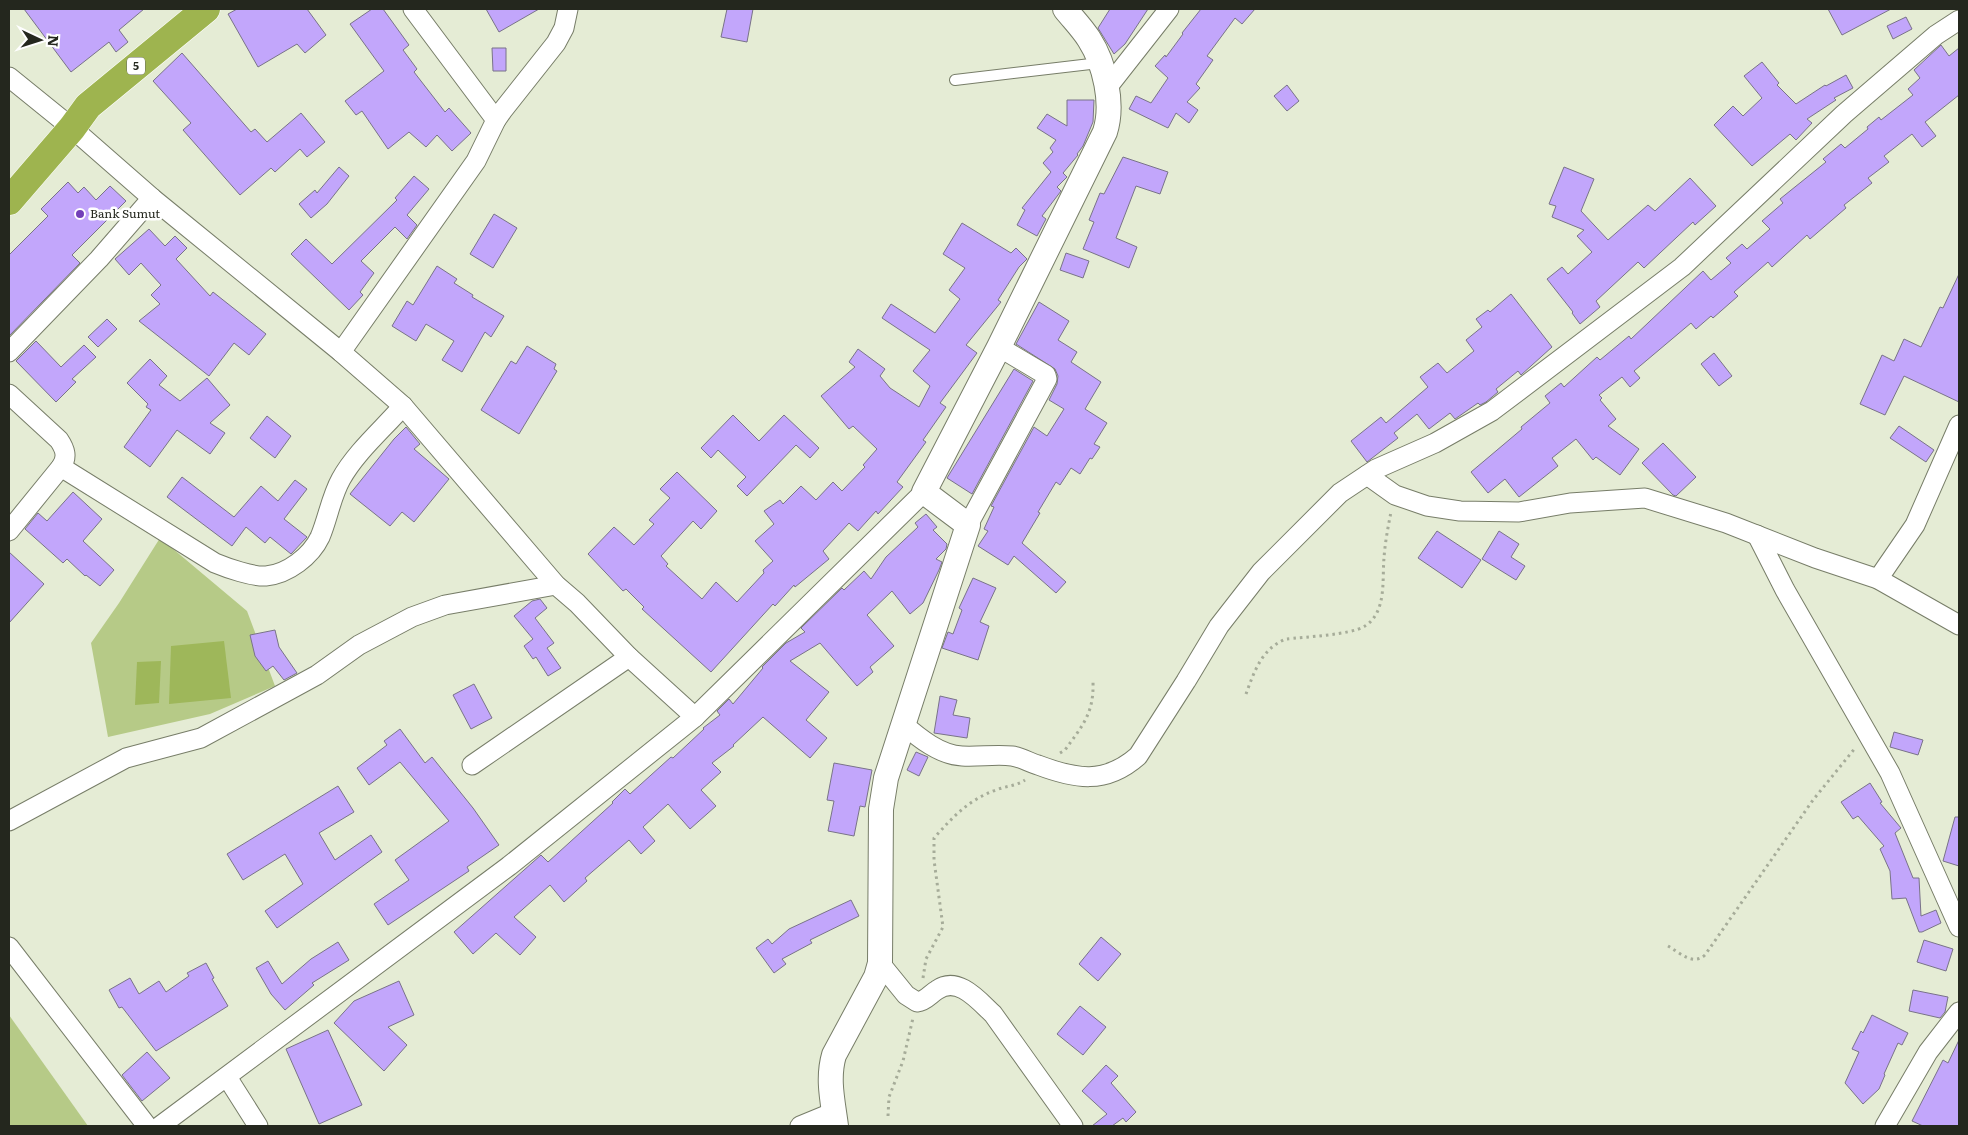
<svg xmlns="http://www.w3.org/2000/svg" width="1968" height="1135" font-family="Literata,serif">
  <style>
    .green { fill: #b6ca87 }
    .water { fill: #9eb75a }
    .building { fill: #c2a6fb; stroke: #797388 }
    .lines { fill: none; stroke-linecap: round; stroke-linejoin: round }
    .service-casing { stroke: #777d68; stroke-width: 12 }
    .minor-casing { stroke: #777d68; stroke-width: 21 }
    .tertiary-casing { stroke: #777d68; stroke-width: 26 }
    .trunk-casing { stroke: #fff; stroke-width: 29 }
    .path { stroke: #a6ac99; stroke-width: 3; stroke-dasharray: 2.5 4; stroke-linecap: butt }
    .service { stroke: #fff; stroke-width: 10 }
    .minor { stroke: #fff; stroke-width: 19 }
    .tertiary { stroke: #fff; stroke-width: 24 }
    .trunk { stroke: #9eb44f; stroke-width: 28 }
    .poi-dot { fill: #7240b8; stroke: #fff; stroke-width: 2 }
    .labels { text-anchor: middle; stroke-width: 5; stroke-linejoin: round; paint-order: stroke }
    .shield { fill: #fff; stroke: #666862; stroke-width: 1 }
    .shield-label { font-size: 11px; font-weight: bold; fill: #24271e }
    .poi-label { font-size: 12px; fill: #24271e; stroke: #fff; text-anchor: start }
  </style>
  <rect width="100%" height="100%" fill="#e5ecd5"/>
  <!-- green -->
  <g class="green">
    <path d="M160,538l87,73 28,75 -65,28 -102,23 -17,-94 28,-40z"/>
    <path d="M9,1015l79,111h-79z"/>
  </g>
  <!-- water -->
  <g class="water">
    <path d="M224,641l7,57 -62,6 2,-58z"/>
    <path d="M161,661l-2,42 -24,2 2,-43z"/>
  </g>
  <!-- building -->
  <g class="building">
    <path d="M24,9h120l-25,21 9,12 -12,10 -7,-10 -38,30z"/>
    <path d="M237,9h70l19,26 -21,18 -8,-9 -39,23 -30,-53z"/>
    <path d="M372,9h11l26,36 -6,5 14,19 -3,3 31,40 4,-4 22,25 -19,18 -15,-16 -11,12 -17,-15 -21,17 -26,-38 -6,4 -11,-14 39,-30 -34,-47z"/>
    <path d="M486,9h53l-40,23z"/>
    <path d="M727,9h26l-6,33 -26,-5z"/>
    <path d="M1110,9h38l-23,35 -11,10 -16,-26z"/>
    <path d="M1201,9h54l-13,15 -7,-6 -28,38 6,4 -17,24 4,4 -13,14 11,8 -9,13 -13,-10 -8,15 -39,-19 7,-13 15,7 17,-25 -13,-12 10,-11 1,2 17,-23 -1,-1z"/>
    <path d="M1828,9h63l-49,26z"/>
    <path d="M1906,17l6,12 -19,10 -6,-13z"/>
    <path d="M1941,45l8,11 10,-8v47l-34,27 11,14 -14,11 -10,-13 -28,22 5,6 -21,16 4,5 -28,22 2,3 -36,31 -3,-4 -35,32 -4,-5 -34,30 4,4 -25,22 -2,-2 -15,13 -5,-6 -57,48 6,7 -10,9 -8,-10 -23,18 3,3 -2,2 16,19 -8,7 31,23 -19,26 -24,-18 -3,3 -17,-21 -24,19 6,8 -39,31 -14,-18 -17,14 -17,-21 51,-43 -1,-2 29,-24 -5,-7 16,-13 3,4 33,-30 3,3 29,-24 2,3 72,-68 8,9 20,-17 -5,-5 16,-14 5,5 23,-20 -8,-8 21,-18 -3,-4 46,-37 -3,-3 18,-15 4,4 23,-19 -1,-2 12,-10 2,3 32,-25 -5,-6 12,-11 -6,-8z"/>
    <path d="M492,48h14v23h-13z"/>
    <path d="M182,53l69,79 4,-3 12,13 34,-29 24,29 -18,15 -7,-8 -25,23 -4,-4 -31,27 -57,-65 8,-7 -38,-42z"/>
    <path d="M1762,62l17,21 -2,2 19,19 29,-19 1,1 20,-11 7,13 -19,10 2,2 -29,19 5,4 -16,17 -6,-6 -38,32 -38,-41 19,-19 10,10 19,-18 -18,-22z"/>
    <path d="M1287,85l12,16 -12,10 -13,-15z"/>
    <path d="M1067,100h27l-1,22 -10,24 -6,8 1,1 -15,18 4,4 -10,10 4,4 -19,25 4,3 -9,17 -20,-11 8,-15 -3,-2 29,-36 -8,-9 10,-11 -3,-4 6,-8 -19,-12 10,-14 20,12z"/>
    <path d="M1123,157l45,15 -8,22 -24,-8 -20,52 21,9 -8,21 -46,-19 11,-27 -5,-2 11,-27 4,1z"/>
    <path d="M339,167l10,9 -22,28 -16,14 -12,-14 16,-14 2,3z"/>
    <path d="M1564,167l30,12 -13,32 27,29 40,-35 7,6 35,-33 26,28 -21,19 -2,-3 -49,46 -6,-6 -42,39 4,6 -20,17 -8,-11 1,-1 -26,-33 15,-12 6,7 24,-22 -15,-16 7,-6 -32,-13 4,-11 -7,-2z"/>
    <path d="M414,176l15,13 -22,26 10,10 -10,14 -12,-12 -34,34 13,12 -14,19 3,3 -14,15 -58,-56 15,-15 26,25 65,-64 -2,-2z"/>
    <path d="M68,182l10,11 6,-6 12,13 14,-14 16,15 -54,54 8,8 -71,73v-81l39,-39 -7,-7z"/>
    <path d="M494,214l23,14 -24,40 -23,-14z"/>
    <path d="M962,223l49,30 5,-5 11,11 -8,8 -21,33 3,2 -35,43 11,8 -37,50 6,4 -23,33 3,2 -29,40 6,5 -25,27 -2,-3 -18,20 -9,-8 -26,28 6,8 -34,28 -1,-2 -19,21 -2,-2 -62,68 -69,-63 2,-2 -18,-18 -3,2 -35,-37 26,-27 20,18 20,-21 -5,-4 21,-22 -10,-9 17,-17 40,39 -16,18 -8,-8 -32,35 7,8 -2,2 36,33 14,-17 21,20 27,-29 -1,-3 10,-9 -18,-20 19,-17 -10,-13 16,-11 3,4 18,-18 15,14 17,-18 9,9 23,-24 -2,-2 14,-16 -24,-23 -4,3 -28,-33 34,-29 -6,-5 9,-13 27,20 -5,7 10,12 29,19 11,-21 -17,-15 17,-21 -48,-32 9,-14 44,29 25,-34 -11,-9 16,-22 -22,-14z"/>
    <path d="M149,229l16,17 10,-10 12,12 -11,11 34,37 3,-4 53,42 -17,21 -15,-12 -25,33 -70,-55 21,-17 -9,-9 10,-10 -20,-22 -12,12 -14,-16z"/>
    <path d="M1066,253l23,8 -6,17 -23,-8z"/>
    <path d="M437,266l20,13 -3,4 19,12 -1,2 32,19 -13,21 -6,-5 -23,40 -20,-12 12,-19 -28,-17 -10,17 -24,-15 15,-25 6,4z"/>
    <path d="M1959,274v128l-55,-26 -19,39 -25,-11 22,-49 12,6 10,-22 17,8 19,-40 3,1z"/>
    <path d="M1511,294l41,53 -31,28 -3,-4 -22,18 2,3 -12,10 -6,3 -2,-2 -23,16 -5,-6 -21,16 -12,-15 -23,19 4,5 -31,24 -16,-21 30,-24 5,6 42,-36 -8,-10 18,-14 9,10 27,-22 -8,-11 16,-13 -6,-8 12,-9 2,2z"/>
    <path d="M1039,302l30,19 -11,19 19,12 -6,10 30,20 -16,27 22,14 -13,21 6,3 -8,12 -2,-1 -10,16 -9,-6 -11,17 -4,-3 -18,30 2,1 -18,30 44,39 -10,11 -42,-37 -6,9 -30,-19 10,-15 -4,-2 10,-22 -3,-1 43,-79 13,9 17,-27 -15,-9 8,-16 1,-8 -3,-7 -39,-25z"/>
    <path d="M107,319l10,10 -19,18 -10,-10z"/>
    <path d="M36,341l25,26 23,-22 12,12 -24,22 4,3 -20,20 -40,-41z"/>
    <path d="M527,346l29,18 -2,5 3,2 -38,63 -38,-24 30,-49 5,3z"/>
    <path d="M1714,353l18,23 -13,10 -18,-22z"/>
    <path d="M150,359l17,17 -8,9 21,16 27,-23 23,27 -20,18 15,10 -15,21 -33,-24 -27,37 -26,-20 27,-37 -5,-3 2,-3 -21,-21z"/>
    <path d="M1014,369l19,12 -61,113 -25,-16z"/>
    <path d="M733,415l26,26 25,-26 35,33 -9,10 -14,-13 -49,51 -10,-10 9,-9 -28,-27 -7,8 -10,-10z"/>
    <path d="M267,416l24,20 -16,22 -25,-20z"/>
    <path d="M1899,426l35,24 -8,12 -36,-24z"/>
    <path d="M406,427l14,17 -6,5 35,30 -35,43 -12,-10 -12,14 -40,-32 44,-55z"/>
    <path d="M1663,443l33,34 -20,19 -3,-1 -31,-32z"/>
    <path d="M182,477l52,40 27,-31 17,15 17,-21 12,9 -23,30 23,18 -16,17 -21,-17 -5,6 -19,-16 -14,19 -65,-49z"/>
    <path d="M73,492l29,27 -19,22 31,29 -14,16 -14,-11 -1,1 -18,-17 -4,4 -38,-34 13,-16 9,8z"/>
    <path d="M926,514l11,13 -4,3 14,14 -1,5 -10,10 6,3 -3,8 -16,33 -13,11 -18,-23 -25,24 27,31 -24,21 3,5 -16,14 -37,-43 -30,18 39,31 -23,28 21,18 -17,20 -47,-41 -30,28 1,1 -22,17 9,9 -20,18 15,16 -26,23 -22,-25 -25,23 12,14 -14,13 -12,-14 -44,38 2,3 -23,21 -14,-17 -36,32 22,20 -16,18 -24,-22 -23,21 -19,-22 87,-77 7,7 65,-59 -1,-1 13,-13 5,5 41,-37 2,1 31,-29 -1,-1 17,-13 -3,-4 12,-12 4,5 30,-36 -1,-1 24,-24 19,-11 -4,-4 41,-40 2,2 20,-19 7,8 15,-22 32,-30 -3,-4z"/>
    <path d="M1437,531l44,29 -19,28 -44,-30z"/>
    <path d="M1499,531l20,13 -8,13 14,9 -9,14 -34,-21z"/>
    <path d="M9,552l35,32 -35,39z"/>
    <path d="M973,578l23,10 -16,34 9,4 -11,34 -36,-12 6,-16 5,2 9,-24 -3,-2z"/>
    <path d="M540,599l7,9 -12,10 19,25 -7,5 14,20 -13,8 -12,-19 -3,2 -9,-13 9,-7 -19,-23 18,-15z"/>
    <path d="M275,630l4,17 18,26 -13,7 -11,-14 -7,5 -11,-15 -5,-21z"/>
    <path d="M474,684l18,34 -21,11 -18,-34z"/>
    <path d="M940,696l17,4 -4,15 17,3 -3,20 -33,-5z"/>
    <path d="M400,729l25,34 7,-6 41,51 26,37 -32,22 2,4 -81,54 -14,-21 35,-24 -14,-20 54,-39 -49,-59 -31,23 -12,-17 30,-23 -3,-4z"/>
    <path d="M1894,732l29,8 -5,15 -28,-8z"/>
    <path d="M916,752l12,5 -9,19 -12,-6z"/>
    <path d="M834,763l38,7 -7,37 -5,-1 -6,30 -26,-5 6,-30 -7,-1z"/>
    <path d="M1870,783l12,19 -2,1 21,25 -6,5 18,45h6l2,38 15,-6 5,13 -19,9h-3l-13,-34 -14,1 -2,-28 -10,-22 4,-3 -26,-30 -5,3 -12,-17z"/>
    <path d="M338,786l16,26 -35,21 16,27 36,-25 11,17 -105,76 -12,-17 38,-27 -18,-30 -42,26 -16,-26z"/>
    <path d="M1955,817h4v49l-16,-5z"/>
    <path d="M851,900l8,16 -49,24 2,3 -30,16 4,5 -12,9 -18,-25 12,-9 4,5 17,-15z"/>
    <path d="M1101,937l20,17 -23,27 -19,-17z"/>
    <path d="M1924,940l29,9 -7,22 -29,-9z"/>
    <path d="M338,942l11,18 -37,23 2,2 -29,25 -14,-16 -15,-26 12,-7 14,23 29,-25z"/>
    <path d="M206,963l8,15 -2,1 16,27 -72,45 -34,-44 -3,1 -10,-18 21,-12 9,16 20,-13 7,11 23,-16 -2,-3z"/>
    <path d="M399,981l15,34 -26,12 19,18 -23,26 -50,-48 20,-22z"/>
    <path d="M1913,990l35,7 -3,15 -5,6 -31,-7z"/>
    <path d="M1080,1006l26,21 -23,28 -26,-21z"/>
    <path d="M1872,1015l36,18 -6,12 -4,-2 -14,31 1,1 -6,14 -16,15 -18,-21 14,-31 -7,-3 9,-18 2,2z"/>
    <path d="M328,1030l34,75 -43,19 -33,-75z"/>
    <path d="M1959,1040v86h-36l-11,-5 31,-61 5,3z"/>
    <path d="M147,1052l23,26 -28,23 -20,-26z"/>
    <path d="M1106,1065l12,11 -7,7 25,29 -10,10 -3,-4 -11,8h-20l15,-12 -25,-23z"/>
  </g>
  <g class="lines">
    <defs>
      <path id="service" d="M955,80l144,-17"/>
      <g id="minor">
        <path d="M413,9l83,111"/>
        <path d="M9,77l63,51 80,70 189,154 62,54 153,179 21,18 52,54 66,60"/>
        <path d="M1107,88l62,-79"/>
        <path d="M9,352l90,-93 53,-61"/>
        <path d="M341,352l135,-191 20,-41 7,-10 53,-67 8,-15 4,-19"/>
        <path d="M9,394l50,46c6,9 9,17 2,27l-52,64"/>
        <path d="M61,467l154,96c12,5 38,14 51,13 22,-2 45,-20 54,-39 8,-19 11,-40 21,-58 15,-27 42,-50 62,-73"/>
        <path d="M1367,475l28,20 32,11 33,5 59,1 51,-9 75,-5 81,25 89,35 63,21 81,46"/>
        <path d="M968,525l79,-146 -1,-4 -47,-28"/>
        <path d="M1757,535l28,55 105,183 69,154"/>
        <path d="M1878,579l37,-54 44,-100"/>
        <path d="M903,724c16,14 37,31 59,32 17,1 34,-2 50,0 9,1 18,7 26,9 37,14 67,20 100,-9l48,-75 33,-55 42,-54 79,-79 36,-24 59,-26 57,-32 190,-144 162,-153 92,-79 23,-15"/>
        <path d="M472,765l157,-108"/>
        <path d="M9,821l117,-63 75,-20 116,-63 42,-30 53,-28 33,-12 111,-20"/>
        <path d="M9,947l138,179"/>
        <path d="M880,963l26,32 11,7c9,-1 13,-8 20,-12 21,-15 42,11 56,24l80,112"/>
        <path d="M227,1077l31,49"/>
        <path d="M160,1126l349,-260 186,-149 229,-225"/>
        <path d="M800,1126l34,-14"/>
        <path d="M1885,1126l43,-74 31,-40"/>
      </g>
      <path id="tertiary" d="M836,1126c-3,-24 -9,-47 -2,-71l42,-78 4,-14 1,-154 5,-31 82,-253 -44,-33 75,-145 106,-215c9,-28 0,-68 -16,-93 -7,-11 -16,-20 -24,-30"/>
      <path id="trunk" d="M9,201l63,-73 16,-22 118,-97"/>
    </defs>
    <!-- service casing -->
    <use href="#service" class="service-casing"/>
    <!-- minor casing -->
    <use href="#minor" class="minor-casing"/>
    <!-- tertiary casing -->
    <use href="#tertiary" class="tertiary-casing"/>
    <!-- trunk casing -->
    <use href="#trunk" class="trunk-casing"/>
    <!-- path -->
    <g class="path">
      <path d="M1246,694c8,-22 16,-46 40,-55 18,-2 65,-4 79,-13 22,-14 17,-46 19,-68 1,-15 4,-31 7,-46"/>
      <path d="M1060,753l5,-3c17,-24 29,-36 28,-68"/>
      <path d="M1668,946c12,7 25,20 37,9l108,-155 43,-53"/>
      <path d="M923,978l3,-19 17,-32 -9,-67v-22c19,-21 34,-38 62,-48 10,-4 20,-4 29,-10"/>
      <path d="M888,1116l1,-19 14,-36 10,-43"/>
    </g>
    <!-- service -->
    <use href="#service" class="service"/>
    <!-- minor -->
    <use href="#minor" class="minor"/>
    <!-- tertiary -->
    <use href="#tertiary" class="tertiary"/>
    <!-- trunk -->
    <use href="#trunk" class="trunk"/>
  </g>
  <!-- markers -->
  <circle class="poi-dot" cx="80" cy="214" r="5"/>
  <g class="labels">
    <!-- shield labels -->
    <rect class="shield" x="127" y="57.5" width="18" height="17" rx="4"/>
    <g class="shield-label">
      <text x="136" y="70">5</text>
    </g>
    <!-- poi labels -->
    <g class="poi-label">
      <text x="90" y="218">Bank Sumut</text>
    </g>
  </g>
  <!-- border -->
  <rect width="1968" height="1135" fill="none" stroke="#24271e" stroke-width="20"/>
  <!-- north arrow -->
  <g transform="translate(40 40) rotate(94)" stroke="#ffffff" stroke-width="4" paint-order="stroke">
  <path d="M0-4L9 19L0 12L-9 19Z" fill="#24271e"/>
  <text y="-8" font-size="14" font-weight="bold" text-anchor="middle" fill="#24271e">N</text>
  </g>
</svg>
